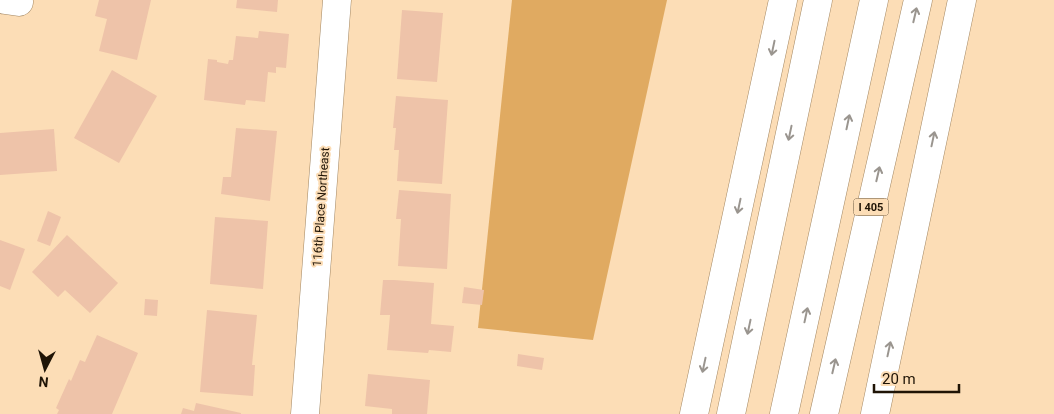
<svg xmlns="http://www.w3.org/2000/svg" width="1054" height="414" font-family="Roboto,sans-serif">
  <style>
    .forest { fill: #e0aa61 }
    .building { fill: #eec3a9 }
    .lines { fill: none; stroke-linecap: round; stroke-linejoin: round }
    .street-casing { stroke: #a28661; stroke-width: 29 }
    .highway-casing { stroke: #a28661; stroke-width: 29 }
    .street { stroke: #fff; stroke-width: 28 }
    .highway { stroke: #fff; stroke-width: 28 }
    .oneway { stroke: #9a958f }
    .labels { text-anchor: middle; stroke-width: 4; stroke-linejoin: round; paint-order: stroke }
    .shield { fill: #fcddb6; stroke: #61503b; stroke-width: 1 }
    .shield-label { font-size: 11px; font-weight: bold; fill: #1f1406 }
    .street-label { font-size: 12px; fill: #1f1406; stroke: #fcddb6 }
  </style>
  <rect width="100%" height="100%" fill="#fcddb6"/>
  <!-- forest -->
  <path class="forest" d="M512,0h155l-74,340 -115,-12z"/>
  <!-- building -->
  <g class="building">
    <path d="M99,0h52l-14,60 -38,-9 8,-32 -12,-3z"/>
    <path d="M237,0h41l-1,12 -41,-4z"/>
    <path d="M402,10l41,3 -6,69 -40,-3z"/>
    <path d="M259,31l30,3 -3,34 -10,-1v6l-8,-1 -3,30 -19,-2 -1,5 -41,-5 4,-41 9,1v2l11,2 1,-4h4l3,-24 22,2z"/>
    <path d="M112,70l45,26 -38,67 -45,-25z"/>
    <path d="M396,96l52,4 -6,84 -45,-3 2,-31h-5l2,-22h-3z"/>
    <path d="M236,128l41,3 -7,70 -49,-7 2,-17h8z"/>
    <path d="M54,129l3,42 -57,4v-42z"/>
    <path d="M399,190l52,4 -4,75 -49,-3 3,-47h-5z"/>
    <path d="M48,211l13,6 -11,29 -13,-5z"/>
    <path d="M215,217l53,4 -5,68 -53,-5z"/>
    <path d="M67,235l51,48 -28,30 -25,-23 -7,7 -26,-25z"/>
    <path d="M0,240l25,9 -15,41 -10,-4z"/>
    <path d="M383,280h11l40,3 -3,41 23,2 -3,26 -22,-2 -1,3 -41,-3 3,-35h-10z"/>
    <path d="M464,287l20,3 -2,15 -20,-2z"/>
    <path d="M145,299l13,1 -1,16 -13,-1z"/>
    <path d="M207,310l50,5 -5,50h3l-2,31 -53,-4z"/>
    <path d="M97,335l41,18 -26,61h-55l2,-4 -3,-2 13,-29 2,2 9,-21 5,2z"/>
    <path d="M518,354l26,4 -2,12 -25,-4z"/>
    <path d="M368,374l62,6 -3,34h-35v-5l-27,-3z"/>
    <path d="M196,403l45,10v1h-60l2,-6 11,3z"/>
  </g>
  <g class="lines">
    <defs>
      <g id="street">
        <path d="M5,0l14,2"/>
        <path d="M305,414l32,-414"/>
      </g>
      <g id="highway">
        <path d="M694,414l89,-414"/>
        <path d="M731,414l87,-414"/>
        <path d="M784,414l90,-414"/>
        <path d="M824,414l94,-414"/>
        <path d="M875,414l87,-414"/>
      </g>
    </defs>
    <!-- street casing -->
    <use href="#street" class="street-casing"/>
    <!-- highway casing -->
    <use href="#highway" class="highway-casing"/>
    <!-- street -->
    <use href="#street" class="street"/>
    <!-- highway -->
    <use href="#highway" class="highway"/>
  </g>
  <!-- one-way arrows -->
  <defs><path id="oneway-shaft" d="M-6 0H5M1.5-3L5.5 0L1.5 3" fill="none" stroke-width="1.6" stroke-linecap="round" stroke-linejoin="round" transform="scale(1.25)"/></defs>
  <g class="oneway">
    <use href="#oneway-shaft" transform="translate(915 15) rotate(-77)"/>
    <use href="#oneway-shaft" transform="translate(773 48) rotate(102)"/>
    <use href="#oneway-shaft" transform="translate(848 122) rotate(-78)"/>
    <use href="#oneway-shaft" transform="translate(790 133) rotate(102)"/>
    <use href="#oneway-shaft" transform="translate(933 139) rotate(-78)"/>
    <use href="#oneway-shaft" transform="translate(878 174) rotate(-77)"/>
    <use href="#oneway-shaft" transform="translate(739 206) rotate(102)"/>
    <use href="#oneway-shaft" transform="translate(806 315) rotate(-78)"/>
    <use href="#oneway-shaft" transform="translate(749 327) rotate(102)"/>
    <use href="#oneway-shaft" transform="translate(889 349) rotate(-78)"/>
    <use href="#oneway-shaft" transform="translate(704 365) rotate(102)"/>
    <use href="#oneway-shaft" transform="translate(834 366) rotate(-77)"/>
  </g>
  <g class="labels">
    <!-- shield labels -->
    <rect class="shield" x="853.5" y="198.5" width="35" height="17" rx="4"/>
    <g class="shield-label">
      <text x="871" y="211">I 405</text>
    </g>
    <!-- street labels -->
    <g class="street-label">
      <text transform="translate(321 207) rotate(-86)" y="4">116th Place Northeast</text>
    </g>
  </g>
  <!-- north arrow -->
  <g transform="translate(45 369) rotate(186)" stroke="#fcddb6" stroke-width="4" paint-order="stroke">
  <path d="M0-4L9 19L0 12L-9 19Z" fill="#1f1406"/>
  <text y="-8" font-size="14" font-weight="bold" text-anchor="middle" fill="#1f1406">N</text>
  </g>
  <!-- scale -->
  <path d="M874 384v8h85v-8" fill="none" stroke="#1f1406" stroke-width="2.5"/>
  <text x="882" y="384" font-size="15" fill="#1f1406" stroke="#fcddb6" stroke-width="4" paint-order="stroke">20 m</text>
</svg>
